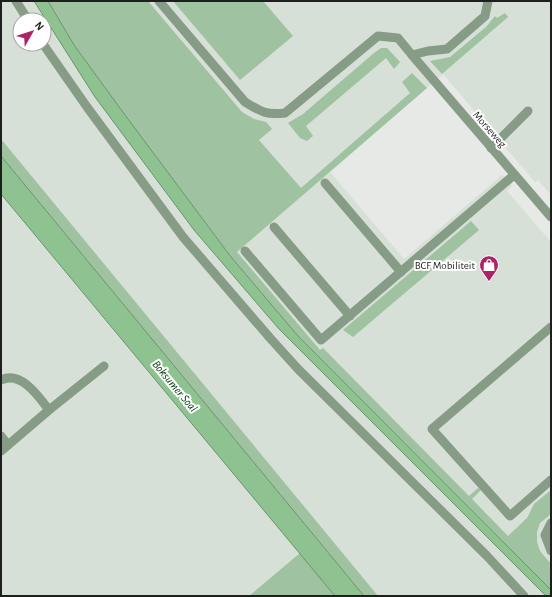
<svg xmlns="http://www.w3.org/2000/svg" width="552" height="597" font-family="'Alegreya Sans',sans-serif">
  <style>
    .built { fill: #d6e0d7; fill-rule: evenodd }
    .green { fill: #9fc2a0 }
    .water { fill: #8ec391; stroke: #6c926e }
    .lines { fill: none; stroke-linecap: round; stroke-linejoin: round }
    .service { stroke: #869c86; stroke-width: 9 }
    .labels { text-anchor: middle; stroke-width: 4; stroke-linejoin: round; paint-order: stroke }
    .street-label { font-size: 11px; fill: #1d1e1d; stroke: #fff }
    .poi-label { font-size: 11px; fill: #1d1e1d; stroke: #fff; text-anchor: end }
    .water-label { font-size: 12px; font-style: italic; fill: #013e0e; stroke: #fff }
  </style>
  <rect width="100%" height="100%" fill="#e6e9e6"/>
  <!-- built -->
  <g class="built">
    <path d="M1,1h33l61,96 184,232 267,267h-182l-363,-440zM20,20h24v24h-24z"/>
    <path d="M48,1h503v194l-13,-15 -3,2 -92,-108 -113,98 74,87 98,-84 10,11 -5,5 44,51v348l-253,-254z"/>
    <path d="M1,194l299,359 -51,43h-248z"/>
  </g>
  <!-- green -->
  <g class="green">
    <path d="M48,1h100l94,111 12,7 12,3 6,7 -13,11 42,48 109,-95 -8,-11 10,-9 15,15 -190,164 83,98 3,-2 146,148 9,-8 3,2 -9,9 36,37 19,-18 7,-14 17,-14v24l-11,9 -3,9v10l3,9 11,13v26l-253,-254 -67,-79 -106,-142 -51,-70z"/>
    <path d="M173,1h90l30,35 -53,44z"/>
    <path d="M505,13l3,4 -66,57 -12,-13 20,-4 36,-30 9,-11 2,2z"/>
    <path d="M381,48h6l13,14 -6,7 -8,-11 -80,68 7,10 -6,5 -7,-3 -12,-15 15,-9 71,-61z"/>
    <path d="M1,139l377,457h-14l-363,-440z"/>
    <path d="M471,221l8,9 -126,107 -10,-7z"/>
    <path d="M300,553l35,43h-86z"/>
  </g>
  <!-- water -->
  <g class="water">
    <path d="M34,1h14l26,44 51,70 106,142 67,79 253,254v6h-5l-267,-267 -85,-99 -99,-133z"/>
    <path d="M1,156l363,440h-29l-334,-402z"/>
  </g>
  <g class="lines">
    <!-- service -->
    <g class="service">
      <path d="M16,1l12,19"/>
      <path d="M159,1l86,101c17,10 20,13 40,11l93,-77 20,2 14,17 16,-4 19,-2 38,-33 3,-15"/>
      <path d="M43,44l44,63 96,130 87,101 28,31 189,187 37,40"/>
      <path d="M412,55l139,162"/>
      <path d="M491,148l37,-37"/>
      <path d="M325,183l76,89"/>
      <path d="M274,227l76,89"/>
      <path d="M245,251l76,89 193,-165"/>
      <path d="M551,327l-119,102 78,87 41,-36"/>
      <path d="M1,380c20,-10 38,17 48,30"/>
      <path d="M1,436l7,9"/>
      <path d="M1,451l48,-41 55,-44"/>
      <path d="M551,523l-6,12 6,16"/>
    </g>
  </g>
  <!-- icons -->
  <defs>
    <symbol id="shop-pin" viewBox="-11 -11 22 30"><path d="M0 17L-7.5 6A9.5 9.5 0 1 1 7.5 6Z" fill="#ac2367" stroke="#fff"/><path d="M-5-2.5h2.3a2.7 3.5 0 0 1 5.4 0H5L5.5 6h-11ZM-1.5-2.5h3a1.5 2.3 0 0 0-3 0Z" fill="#fff"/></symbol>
  </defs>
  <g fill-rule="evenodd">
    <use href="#shop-pin" x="478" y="254" width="22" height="30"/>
  </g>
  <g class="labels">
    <!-- street labels -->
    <g class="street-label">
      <text transform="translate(490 129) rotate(49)" y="4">Morseweg</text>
    </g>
    <!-- poi labels -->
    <g class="poi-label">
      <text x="475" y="269">BCF Mobiliteit</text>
    </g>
    <!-- water labels -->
    <g class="water-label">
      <text transform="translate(175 386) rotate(50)" y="4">Boksumer Soal</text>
    </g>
  </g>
  <!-- border -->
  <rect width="552" height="597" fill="none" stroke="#1d1e1d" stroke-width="4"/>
  <!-- north arrow -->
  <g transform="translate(32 32) rotate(51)"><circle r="19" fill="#ffffff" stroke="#a5a5a5"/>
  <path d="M0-3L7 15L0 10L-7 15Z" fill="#ac2367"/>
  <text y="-6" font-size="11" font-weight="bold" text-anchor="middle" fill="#1d1e1d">N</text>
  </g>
</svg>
